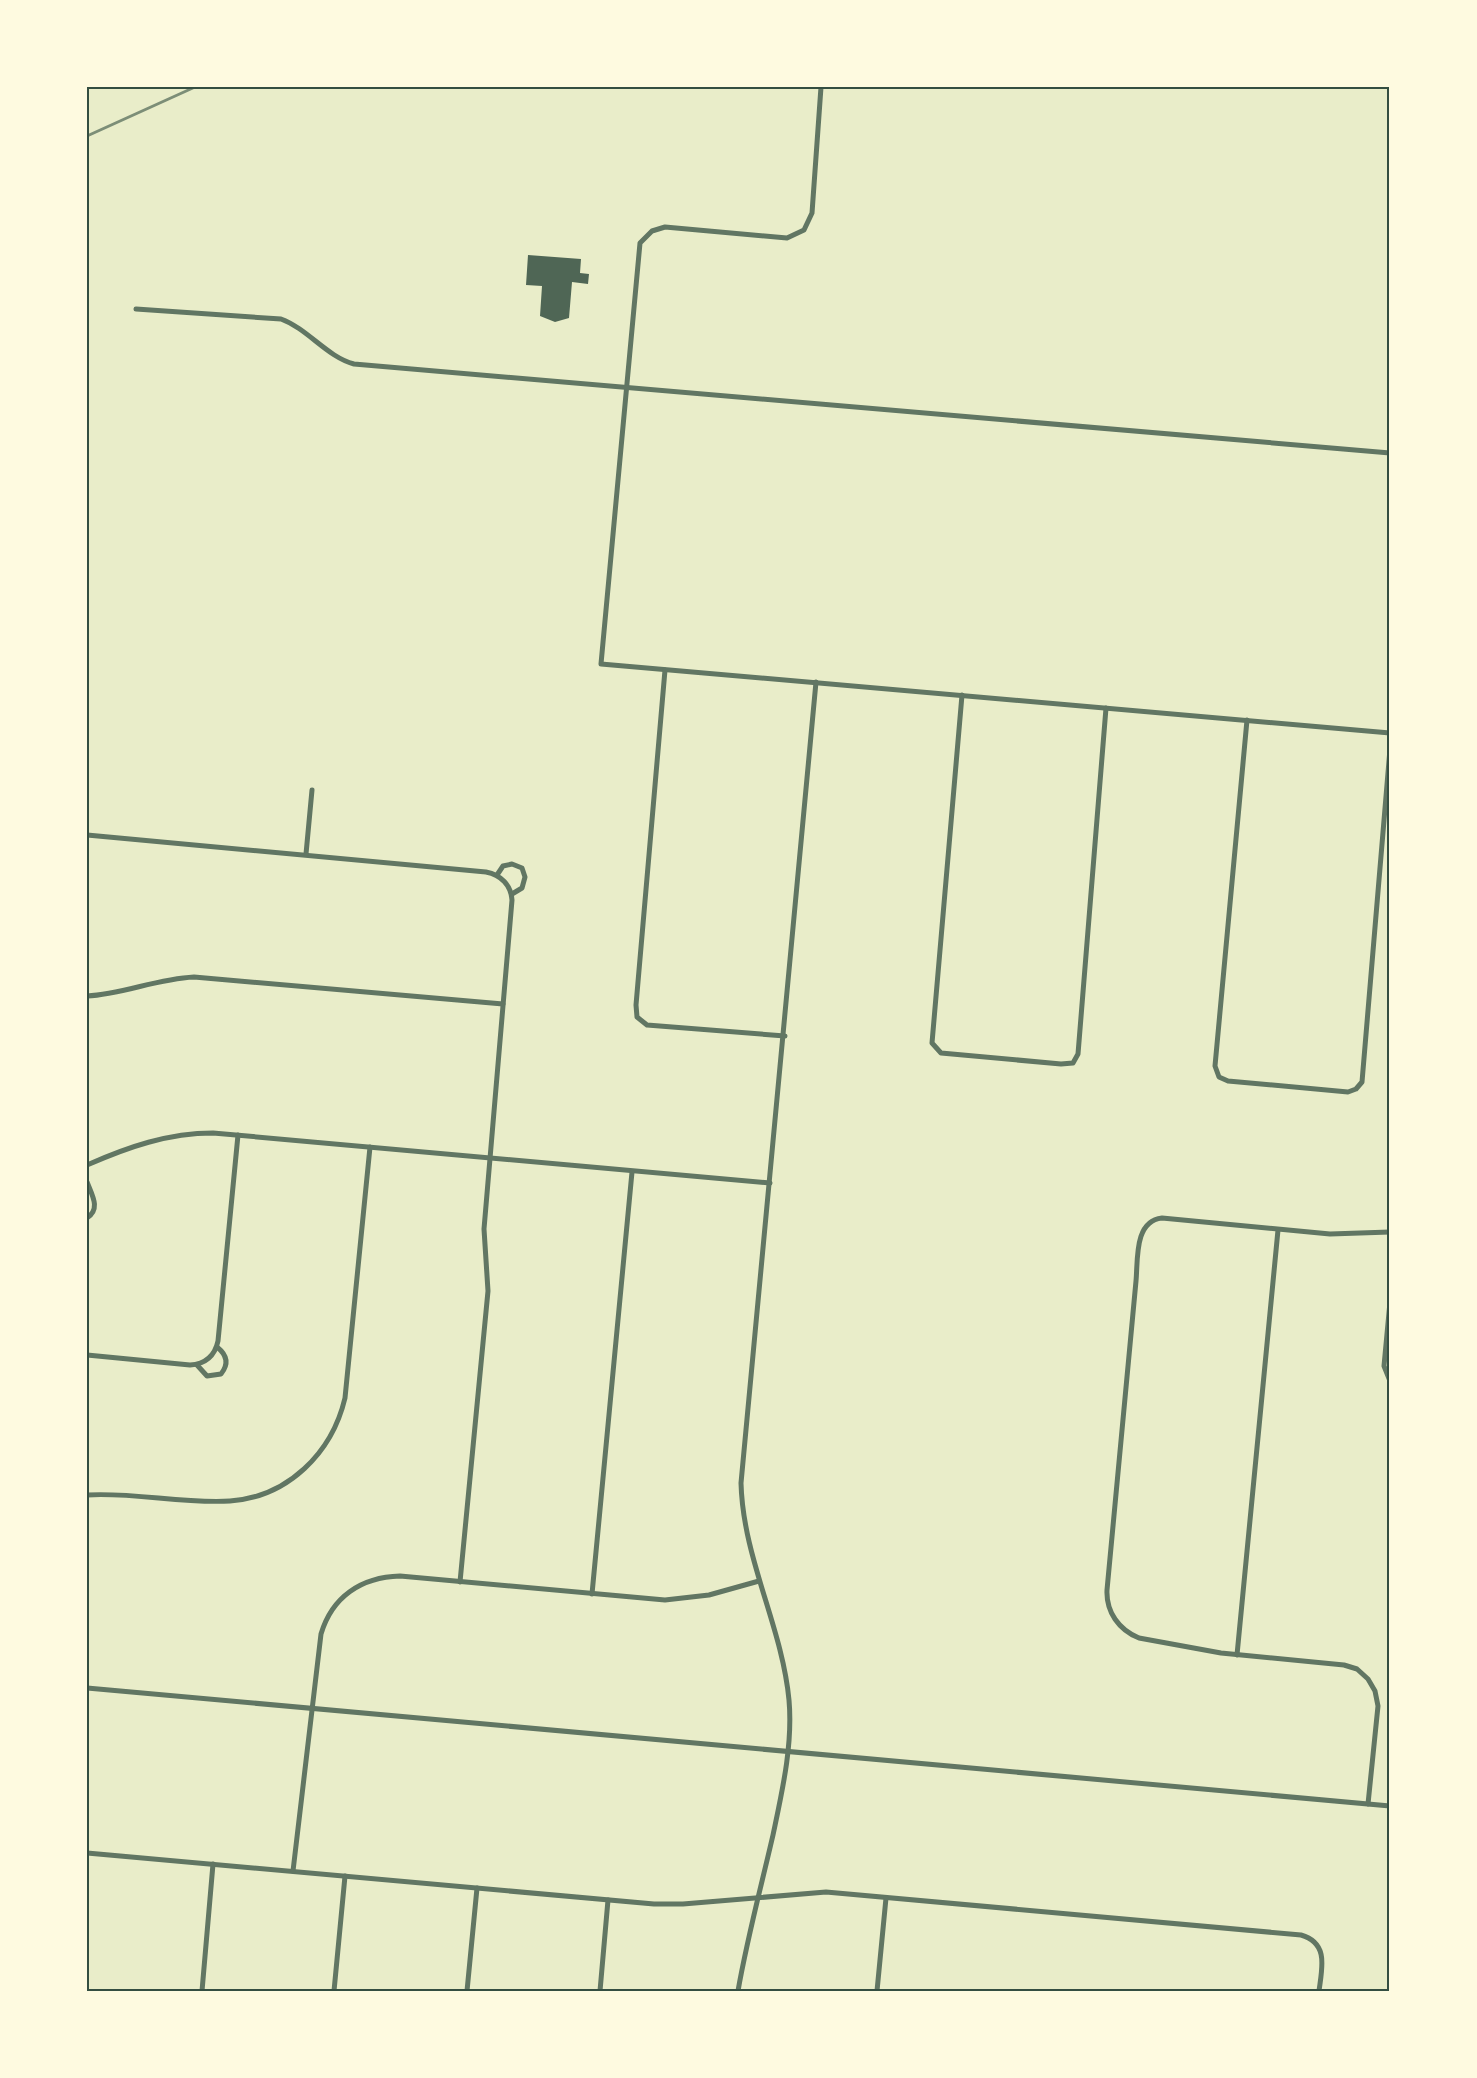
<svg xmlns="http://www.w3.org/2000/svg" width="1477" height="2078" font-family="'Roboto Serif',serif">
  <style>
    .building { fill: #4f6655 }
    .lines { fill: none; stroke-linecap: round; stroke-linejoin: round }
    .minor { stroke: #617663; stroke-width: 5 }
    .rail { stroke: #7c8e77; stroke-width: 3 }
    .neatline { fill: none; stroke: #344e41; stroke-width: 2 }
  </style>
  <rect width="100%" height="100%" fill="#e9edc9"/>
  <!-- building -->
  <path class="building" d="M528,255l53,4 -1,14 9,1 -1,10 -16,-2 -3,36 -14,4 -15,-6 2,-30 -16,-1z"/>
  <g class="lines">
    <!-- minor -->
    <g class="minor">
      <path d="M821,87l-9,126 -8,17 -17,8 -122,-11 -13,4 -12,12 -39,421 789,69"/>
      <path d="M136,309l145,10c27,10 46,38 73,45l1036,89"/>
      <path d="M665,670l-29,335 1,12 10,8 138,11"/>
      <path d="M962,695l-30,348 9,10 120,11 12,-1 5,-9 28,-346"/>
      <path d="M1247,720l-32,346 4,11 9,4 120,11 8,-3 6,-7 28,-333"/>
      <path d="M87,835l399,37c15,3 25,13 26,28l-28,329 4,62 -28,291"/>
      <path d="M306,854l6,-64"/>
      <path d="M497,875l6,-9 9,-2 10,4 3,9 -3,11 -10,6"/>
      <path d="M87,996c36,-2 69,-17 107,-19l309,27"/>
      <path d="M87,1165c41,-18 81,-32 126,-32l557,50"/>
      <path d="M87,1182c5,13 14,27 0,36"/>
      <path d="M1390,1302l-6,64 6,15"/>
      <path d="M87,1355l103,10c16,-1 25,-10 28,-24l20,-206"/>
      <path d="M197,1365l10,11 14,-2c8,-10 6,-19 -4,-27"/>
      <path d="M87,1495c48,-3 95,9 143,6 58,-4 102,-48 115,-103l25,-251"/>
      <path d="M592,1594l40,-422"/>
      <path d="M1237,1655l41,-425"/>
      <path d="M87,1688l1303,118"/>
      <path d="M1368,1804l10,-98 -3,-15 -7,-12 -11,-10 -13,-4 -123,-12 -82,-15c-20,-8 -33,-26 -32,-48l29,-309c2,-21 -2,-60 26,-63l168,16 60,-2"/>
      <path d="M87,1853l567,51h29l143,-12 475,43c28,8 21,33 18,56"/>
      <path d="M293,1871l28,-237c11,-37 40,-57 79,-58l265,24 44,-5 50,-14"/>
      <path d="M202,1991l11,-127"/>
      <path d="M334,1991l11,-115"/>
      <path d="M467,1991l10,-103"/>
      <path d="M600,1991l8,-91"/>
      <path d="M738,1991c9,-52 23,-104 35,-156 9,-43 20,-90 16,-135 -7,-74 -46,-141 -48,-217l75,-801"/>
      <path d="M877,1991l9,-93"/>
    </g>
    <!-- rail -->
    <path class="rail" d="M87,136l108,-49"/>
  </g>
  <!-- border -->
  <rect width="1477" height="2078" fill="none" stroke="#fefae0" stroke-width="177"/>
  <rect x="88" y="88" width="1300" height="1902" class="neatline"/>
</svg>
